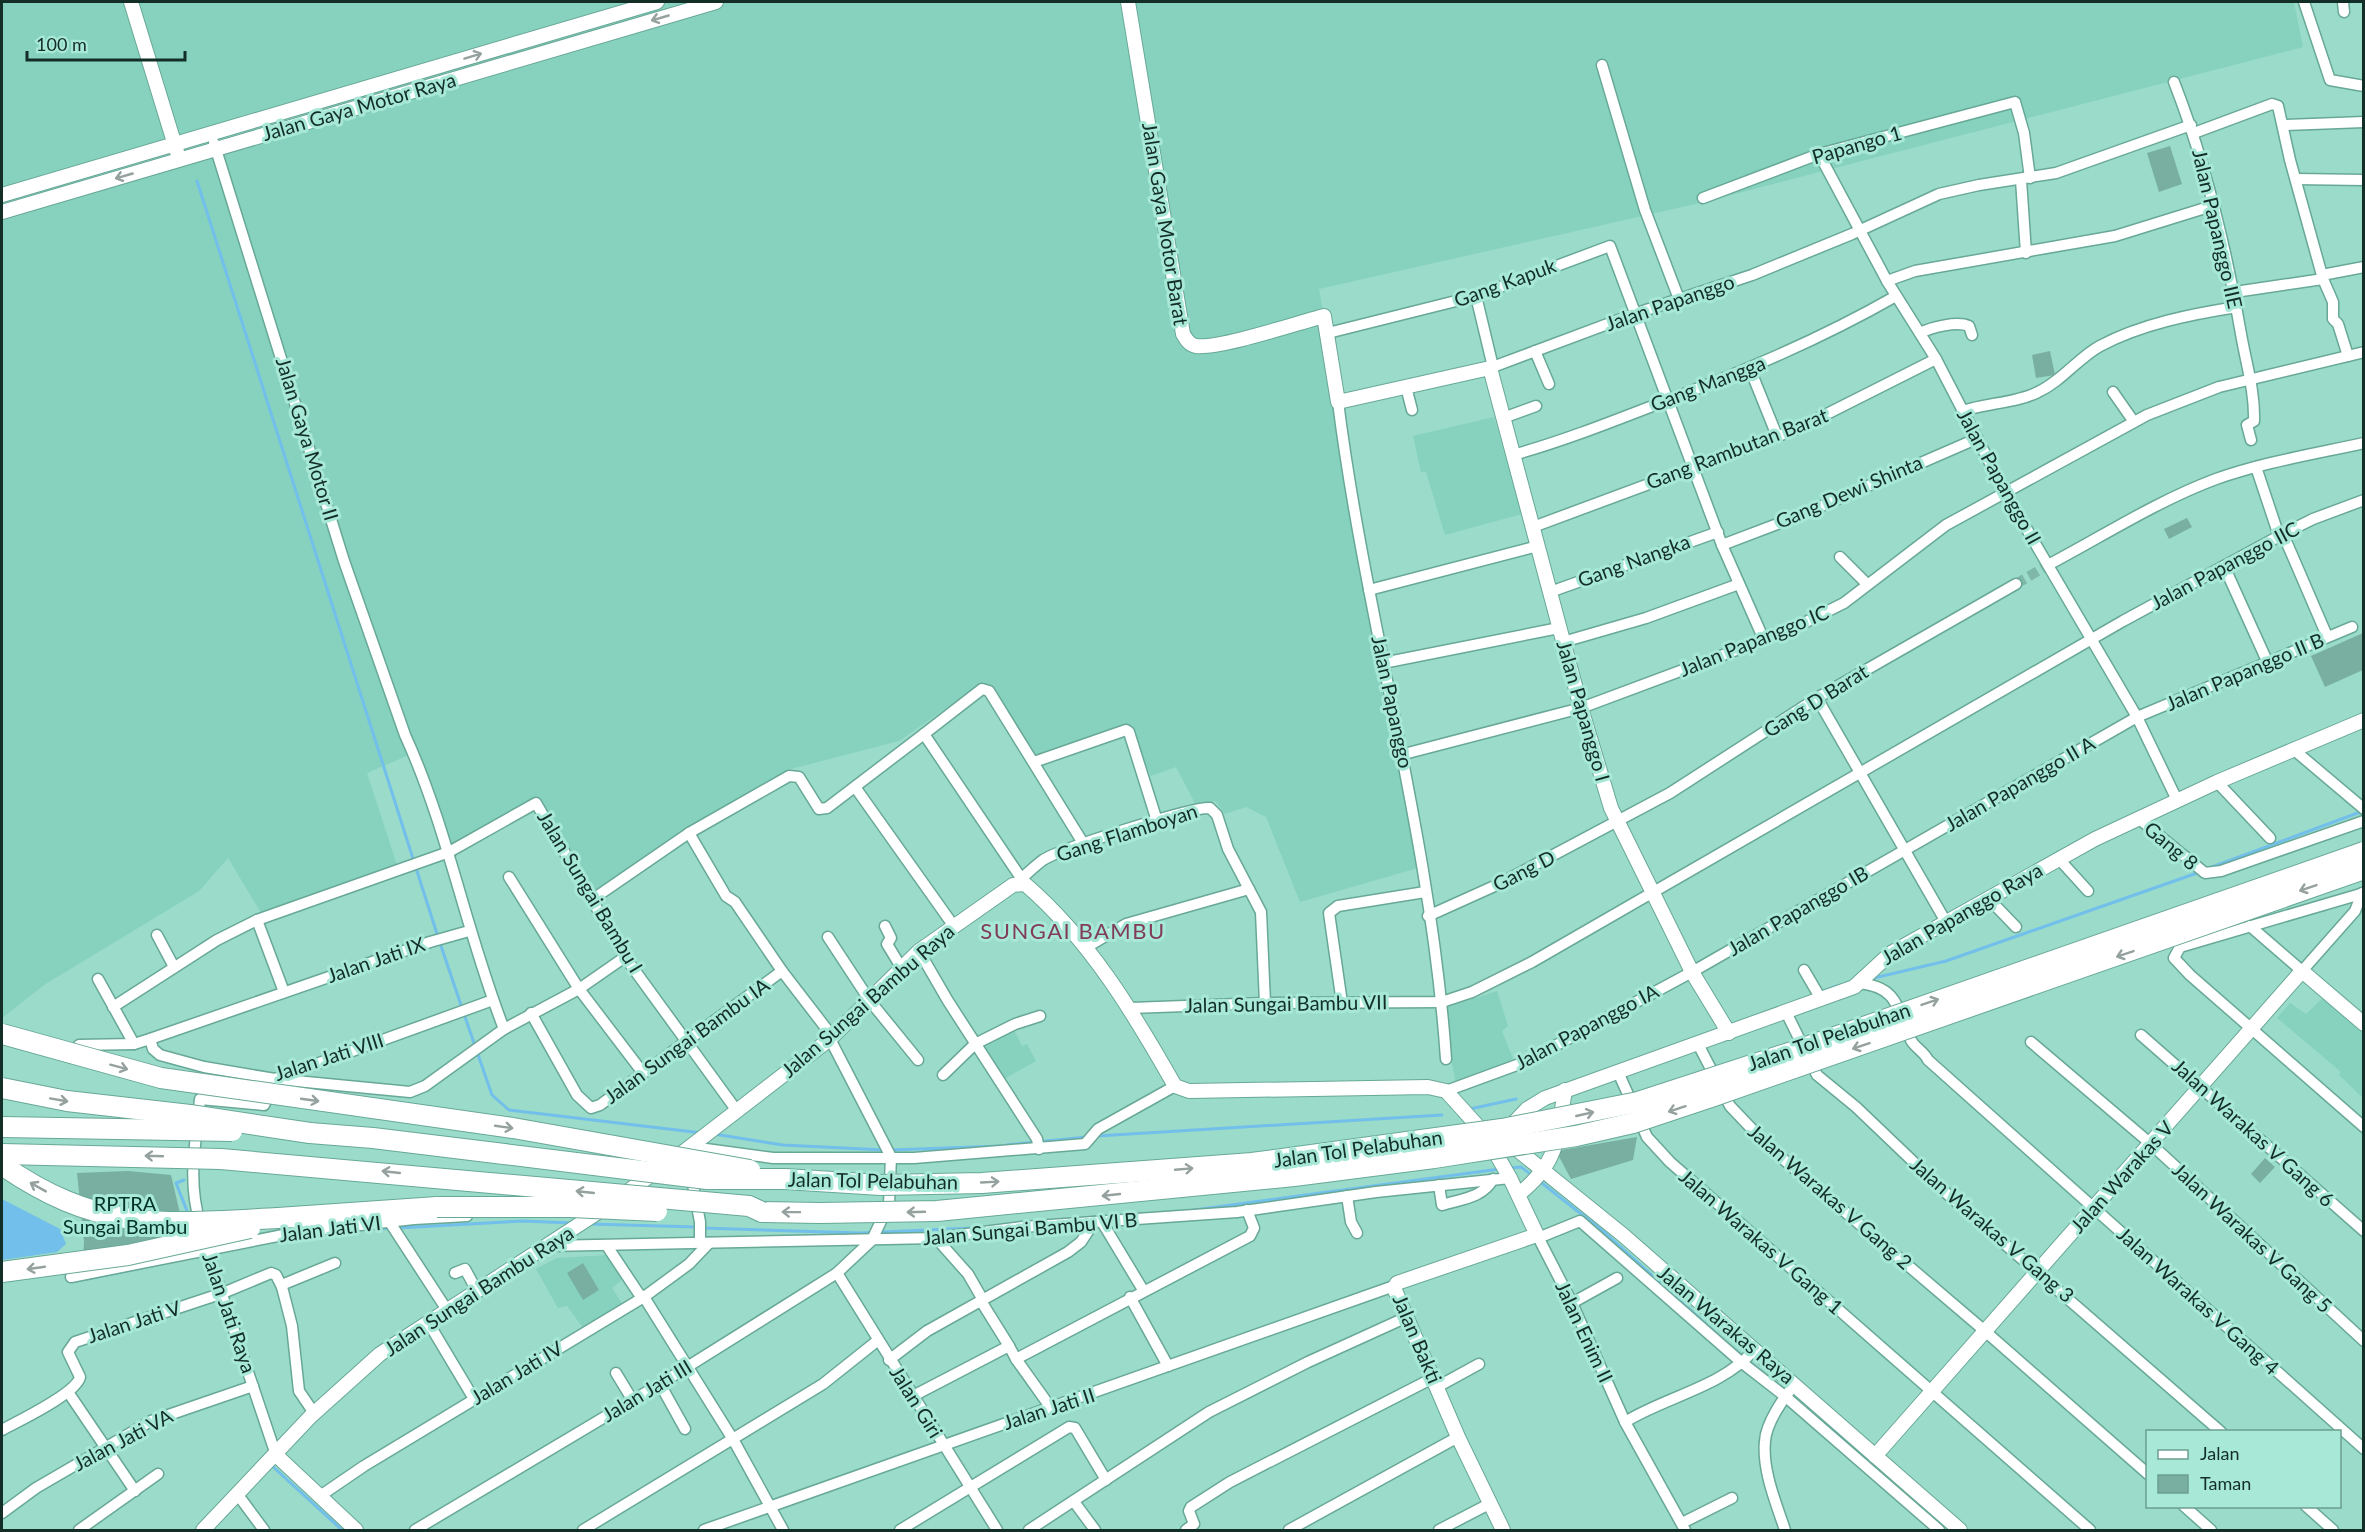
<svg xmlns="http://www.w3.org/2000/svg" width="2365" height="1532" font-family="Lato,sans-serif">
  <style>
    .built { fill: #86d2be }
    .green { fill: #79afa0 }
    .water { fill: #72bfeb }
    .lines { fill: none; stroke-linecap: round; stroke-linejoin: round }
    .stream { stroke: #72bfeb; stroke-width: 3 }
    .minor-tunnel { stroke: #7fb8a9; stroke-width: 10; stroke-dasharray: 10 5; stroke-linecap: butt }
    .minor-casing { stroke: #68a897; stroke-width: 13 }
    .tertiary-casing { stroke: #68a897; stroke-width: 16 }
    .motorway-casing { stroke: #68a897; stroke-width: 22 }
    .minor { stroke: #fff; stroke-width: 10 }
    .tertiary { stroke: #fff; stroke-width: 14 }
    .motorway { stroke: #fff; stroke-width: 20 }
    .motorway-bridge-casing { stroke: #68a897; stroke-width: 22; stroke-linecap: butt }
    .motorway-bridge { stroke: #fff; stroke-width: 20 }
    .oneway { stroke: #95a19e }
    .labels { text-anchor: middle; stroke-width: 6; stroke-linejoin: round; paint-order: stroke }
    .street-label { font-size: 20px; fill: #132e27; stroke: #a7e8d6 }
    .park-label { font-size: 20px; fill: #033229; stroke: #a7e8d6 }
    .quarter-label { font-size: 22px; letter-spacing: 1.5px; fill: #803c59; stroke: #a7e8d6 }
  </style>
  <rect width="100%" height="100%" fill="#9adbc9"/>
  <!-- built -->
  <g class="built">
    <path d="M2,2h2292l9,45 -603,156 -381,86 99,579 -118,34 -34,-85 -20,-10 -21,7 -10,-13 -18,6 -21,-40 -25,9 -25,-50 -85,41 -57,-85 -85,59 -112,29 -192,130 -59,-98 -88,48 -32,-98 -49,21 31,95 -135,48 -35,-58 -29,33 -155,94 -42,33z"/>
    <path d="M1494,417l28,97 -77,21 -19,-63h-5l-8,-36z"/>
    <path d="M1497,991l11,35 -6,5 13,33 -59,20 -9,-48 -2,-28z"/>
    <path d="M2324,997l39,36v65l-24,-23 2,-3 -64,-54 13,-15 16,11z"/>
    <path d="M1012,1026l10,20 5,-2 9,17 -34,19 -20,-38z"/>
    <path d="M608,1255l16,23 -12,10 13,20 -39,24 -19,-26 -9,2 -22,-39 21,-11z"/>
  </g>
  <!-- green -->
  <g class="green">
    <path d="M2170,146l12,38 -23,8 -12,-39z"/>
    <path d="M2050,351l5,24 -19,3 -4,-23z"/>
    <path d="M2187,518l5,9 -23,12 -5,-10z"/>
    <path d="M2363,633v37l-38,17 -14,-31z"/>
    <path d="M1637,1137l-4,23 -62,19 -15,-28z"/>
    <path d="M2265,1158l10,9 -15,16 -9,-9z"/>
    <path d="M128,1171l43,4 18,77 -106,14 1,-25 -7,-68z"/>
    <path d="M583,1263l16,27 -16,10 -16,-27z"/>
  </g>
  <!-- water -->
  <path class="water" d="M2,1199l58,30 6,15 -9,8 -55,8z"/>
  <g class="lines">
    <!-- stream -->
    <g class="stream">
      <path d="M197,181l241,756"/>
      <path d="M2212,867l151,-56"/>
      <path d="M440,943l22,65"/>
      <path d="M1870,979l76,-18 254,-89"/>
      <path d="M1824,991l13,-5"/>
      <path d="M464,1014l28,81 17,15 193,23"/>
      <path d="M1470,1109l46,-10"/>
      <path d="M714,1134l69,11 101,5"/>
      <path d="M1097,1136l345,-21"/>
      <path d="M1007,1145l80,-8"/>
      <path d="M890,1150l111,-4"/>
      <path d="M1509,1168l12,-1 12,9"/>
      <path d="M184,1180l-8,3 13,33"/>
      <path d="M1538,1180l66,52 126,114 176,145"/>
      <path d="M1194,1210l306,-41"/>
      <path d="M589,1224l108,3"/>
      <path d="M398,1228l125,-7 48,2"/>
      <path d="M703,1228l157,5 113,-5"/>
      <path d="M368,1229l23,-1"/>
      <path d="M87,1279l59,-12"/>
      <path d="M271,1465l71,65"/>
    </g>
    <!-- minor-tunnel -->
    <path class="minor-tunnel" d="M2016,584l32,-19"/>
    <defs>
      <g id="minor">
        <path d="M2304,2l26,78 34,6"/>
        <path d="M2343,2l1,10"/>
        <path d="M1602,65l43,145 34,89"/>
        <path d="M2174,82c32,82 52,165 67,252 5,29 14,58 13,87l-7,4 4,15"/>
        <path d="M2283,125l81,-3"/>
        <path d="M2194,133l78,-29 6,2 12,54 33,119 10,23v17l5,5 10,32"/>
        <path d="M214,143l130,418 61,174c43,94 61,197 99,294"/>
        <path d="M1819,154l68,127 49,78 69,133 132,225 40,83"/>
        <path d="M2296,179l68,1"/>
        <path d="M2021,180l5,73"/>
        <path d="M1703,198l116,-44 196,-52 9,31 6,45"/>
        <path d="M2322,275l42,-8"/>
        <path d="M1887,281l28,-10 200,-35 100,-31"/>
        <path d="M2235,292l88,-13"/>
        <path d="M1476,296l17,71"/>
        <path d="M1328,333l148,-37 134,-50 112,299 42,95"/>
        <path d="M1920,333c12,-6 37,-12 49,-7l3,9"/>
        <path d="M1535,351l14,33"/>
        <path d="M1490,368l147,-55 115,-38 100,-41 87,-40 40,-9 77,-12 135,-48"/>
        <path d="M1750,369l27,67"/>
        <path d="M1406,387l6,23"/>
        <path d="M2113,392l21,30"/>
        <path d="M1338,402c28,220 93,435 108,657"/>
        <path d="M1963,411c23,-8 54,-8 75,-19 24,-11 40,-34 62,-46 41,-22 92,-32 137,-39"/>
        <path d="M1503,418l33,-12"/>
        <path d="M1513,455c50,-14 98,-33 147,-52 82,-31 159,-63 236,-107"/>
        <path d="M2256,467l23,69"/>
        <path d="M1533,527l264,-98 139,-70"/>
        <path d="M2283,534l44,102"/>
        <path d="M1722,545l79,-30 175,-76"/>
        <path d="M1840,557l27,27"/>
        <path d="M2048,565c55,-29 109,-64 168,-86 48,-17 98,-25 148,-36"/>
        <path d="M2224,566l43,95"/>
        <path d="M1369,590l169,-44"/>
        <path d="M1550,592l168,-60"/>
        <path d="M1563,642l83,-24 93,-34"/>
        <path d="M1383,663l176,-35"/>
        <path d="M1817,698l129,224"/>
        <path d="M924,734l58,-45 7,2 94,152"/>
        <path d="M2293,749l71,60"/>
        <path d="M1404,754l177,-46 209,-78 54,-27 102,-78 201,-110 72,-28 145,-35"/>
        <path d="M1034,762l92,-32 3,2 28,89"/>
        <path d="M2217,782l53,56"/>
        <path d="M855,787l98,138"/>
        <path d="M2138,818l67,55 16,-2 143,-50"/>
        <path d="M689,833l37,63 9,6 47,69 50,65"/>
        <path d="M2058,858l30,33"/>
        <path d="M509,877l70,112 64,84"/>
        <path d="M1022,878c7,-6 14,-13 21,-18 17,-11 151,-54 167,-52l7,7 11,34 33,63 4,91"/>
        <path d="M2364,893l-184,54 -6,11 16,17 174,152"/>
        <path d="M1988,898l28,29"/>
        <path d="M593,899l96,-66 100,-57 10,1 20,32 8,-1 97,-74 101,150"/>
        <path d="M1428,916l71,-32 171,-91 147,-95 199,-114"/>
        <path d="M257,920l27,72"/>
        <path d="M885,926l6,12 -4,6 14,23"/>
        <path d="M2250,926l52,45 53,-60 7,-18"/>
        <path d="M469,931l-39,11 -280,97 3,10 7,6 44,12 71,12 135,13 15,-6 79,-57 75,-40 46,-32"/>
        <path d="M157,935l17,32"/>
        <path d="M828,937l42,64 48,59"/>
        <path d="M1087,947l39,-23 123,-35"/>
        <path d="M919,951l29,50 89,138 2,10"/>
        <path d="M1804,970l17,29"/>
        <path d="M98,979l36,65"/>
        <path d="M1859,983c39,4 38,25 51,55 3,9 14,13 18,22l436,389"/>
        <path d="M1342,1003l-13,-90 9,-7 87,-14"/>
        <path d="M113,1007l104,-67 40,-20 192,-68 87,-49 89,154 112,154"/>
        <path d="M1131,1008l134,-5 177,-1 30,-10 60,-30 591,-341 160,-87 30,-15 51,-19"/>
        <path d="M1786,1012l31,63 39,32 89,85 276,240"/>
        <path d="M531,1013l46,82 14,13 9,-3 182,-134"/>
        <path d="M2141,1035l223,196"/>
        <path d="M2031,1042l120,102 213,197"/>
        <path d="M1698,1044l32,62 39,41 217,185 162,142"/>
        <path d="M79,1045l55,-1 16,-5"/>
        <path d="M1618,1072l29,65 23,25 420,368"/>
        <path d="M943,1075l32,-31 40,-20 25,-8"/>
        <path d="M275,1079l218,-79"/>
        <path d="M1446,1091l79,-29 167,-90 445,-255 215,-90"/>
        <path d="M691,1147l82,11h141l171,-14 13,-15 77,-43"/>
        <path d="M691,1174l9,48v21"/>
        <path d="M1439,1185l3,20c19,-6 41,-7 51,-26"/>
        <path d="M1347,1196l4,26 6,11"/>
        <path d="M389,1221l58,89"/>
        <path d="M1102,1222l41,68"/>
        <path d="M200,1223c-13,-44 -4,-80 0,-124l64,6 7,-14"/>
        <path d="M1537,1235l35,68 53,119 60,108"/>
        <path d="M936,1238l32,36 15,26"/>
        <path d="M1538,1238l42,-17 161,141 45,35 153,133"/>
        <path d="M205,1244l71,211"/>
        <path d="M548,1246l388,-8 86,-11 215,-15 139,-20 134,-14"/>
        <path d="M607,1246l32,48 5,3 90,144 49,89"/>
        <path d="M455,1273l10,-4 12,22"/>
        <path d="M837,1273l160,257"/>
        <path d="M71,1277l227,-45 116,-13 53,-3"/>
        <path d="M1130,1297l38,69"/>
        <path d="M981,1301l28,45"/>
        <path d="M1572,1303l45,-25"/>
        <path d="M428,1322l46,77"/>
        <path d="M1016,1359l35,49"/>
        <path d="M889,1360l38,-29 141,-79 13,-10 13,-20"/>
        <path d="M616,1373l17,28"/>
        <path d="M660,1384l25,45"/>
        <path d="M1437,1387l42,-23"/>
        <path d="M68,1392l67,99"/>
        <path d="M913,1396l96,-50 7,13 234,-123 4,-8 -7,-18"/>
        <path d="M314,1413l-15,-22 -7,-65 -10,-39 2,-3 51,-21"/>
        <path d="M1625,1422c40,-25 97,-35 128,-71"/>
        <path d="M2,1430c16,-9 74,-36 78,-53l-12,-25 7,-10 148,-49 48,-20 5,2 6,12"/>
        <path d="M238,1495l26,35"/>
        <path d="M320,1496l44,-30 280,-169 45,-33 20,-21"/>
        <path d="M1075,1503l20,27"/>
        <path d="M2184,1506l27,24"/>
        <path d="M2306,1506l27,24"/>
        <path d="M2,1513l34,-25 115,-67 102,-35"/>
        <path d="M1682,1523l50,-25"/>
        <path d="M79,1530l79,-56"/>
        <path d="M415,1530l245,-146 177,-111 35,-33 17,-36 2,-47 -61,-118"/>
        <path d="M583,1530l240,-146 54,-43"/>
        <path d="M704,1530l690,-244"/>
        <path d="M900,1530l169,-103 6,1 31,52"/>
        <path d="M1029,1530l180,-118 99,-50 99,-45"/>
        <path d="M1186,1530l8,-6 -5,-13 2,-4 39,-25 203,-104"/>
        <path d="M1289,1530l169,-93"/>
        <path d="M1439,1530l52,-27"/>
        <path d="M1785,1530c-9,-27 -23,-60 -20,-89 1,-18 19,-44 30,-57"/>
      </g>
      <g id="tertiary">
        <path d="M131,2l46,150"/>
        <path d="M1128,2l55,332c3,5 6,11 13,12 24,3 101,-23 128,-30l14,86 152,-34 91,340 30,100 81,164 37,61"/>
        <path d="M2,195l655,-193"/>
        <path d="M2,212l714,-210"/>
        <path d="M1508,1129l19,-20 18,-11 309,-111 37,-34 204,-114 122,-57 147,-62"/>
        <path d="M1509,1143l114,92 337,295"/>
        <path d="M673,1160l157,-121 89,-88 94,-66 12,-1c65,56 108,128 150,202l14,5 239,-4 18,4 38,42 26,45 27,57 -140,48 -3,5 64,149 45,93"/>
        <path d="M1519,1194c40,-32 38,-55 46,-104"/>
        <path d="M621,1196l36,-25"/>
        <path d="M276,1455l80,75"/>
        <path d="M1875,1456l427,-485 62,53"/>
        <path d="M203,1530l108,-114 69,-62 226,-147"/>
      </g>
      <g id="motorway">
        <path d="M310,1133l63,5 131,16"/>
        <path d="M762,1212l58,1"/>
        <path d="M278,1218l159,-11"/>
      </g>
    </defs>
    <!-- minor casing -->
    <use href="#minor" class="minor-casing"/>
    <!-- tertiary casing -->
    <use href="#tertiary" class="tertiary-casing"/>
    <!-- motorway casing -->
    <use href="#motorway" class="motorway-casing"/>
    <!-- minor -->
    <use href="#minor" class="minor"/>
    <!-- tertiary -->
    <use href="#tertiary" class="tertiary"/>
    <!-- motorway -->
    <use href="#motorway" class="motorway"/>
    <defs>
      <g id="motorway-bridge">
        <path d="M2,1034l159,44 352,50 237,42"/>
        <path d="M2,1088l65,13 123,14 120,18"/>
        <path d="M2,1127l230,4"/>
        <path d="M2,1154l219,5 528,47 13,6"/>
        <path d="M504,1154l203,25h78l96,6 101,-2 270,-20 250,-34 136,-27 157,-51 569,-199"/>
        <path d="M2,1165c98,68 163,59 276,53"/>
        <path d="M437,1207h134l86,4"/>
        <path d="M820,1213l117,-2 357,-35 140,-18 142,-22 57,-13 81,-27 650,-227"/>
        <path d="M2,1272l126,-17 122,-27"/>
      </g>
    </defs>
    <!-- motorway-bridge casing -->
    <use href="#motorway-bridge" class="motorway-bridge-casing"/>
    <!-- motorway-bridge -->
    <use href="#motorway-bridge" class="motorway-bridge"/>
  </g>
  <!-- one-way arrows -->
  <defs><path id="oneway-shaft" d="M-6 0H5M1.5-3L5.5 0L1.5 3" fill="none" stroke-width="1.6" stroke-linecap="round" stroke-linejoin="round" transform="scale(1.5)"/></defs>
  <g class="oneway">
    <use href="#oneway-shaft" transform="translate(660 18) rotate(164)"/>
    <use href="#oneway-shaft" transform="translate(473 56) rotate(-17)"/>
    <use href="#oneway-shaft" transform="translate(124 176) rotate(164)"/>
    <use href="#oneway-shaft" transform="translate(2308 888) rotate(161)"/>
    <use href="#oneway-shaft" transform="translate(2125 954) rotate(161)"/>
    <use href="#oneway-shaft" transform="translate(1930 1002) rotate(-19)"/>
    <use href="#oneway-shaft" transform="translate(1861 1046) rotate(161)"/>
    <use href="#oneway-shaft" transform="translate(119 1067) rotate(15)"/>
    <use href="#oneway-shaft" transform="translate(59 1100) rotate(10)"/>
    <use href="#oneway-shaft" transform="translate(310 1100) rotate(8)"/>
    <use href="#oneway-shaft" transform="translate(1677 1109) rotate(162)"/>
    <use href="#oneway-shaft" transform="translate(1585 1114) rotate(-13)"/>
    <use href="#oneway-shaft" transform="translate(504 1127) rotate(8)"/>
    <use href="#oneway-shaft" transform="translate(154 1156) rotate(-178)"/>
    <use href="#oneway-shaft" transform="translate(1184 1169) rotate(-5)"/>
    <use href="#oneway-shaft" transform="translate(391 1172) rotate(-174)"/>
    <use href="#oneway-shaft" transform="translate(990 1182) rotate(-3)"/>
    <use href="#oneway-shaft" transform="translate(38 1187) rotate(-151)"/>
    <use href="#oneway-shaft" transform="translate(585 1192) rotate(-174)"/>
    <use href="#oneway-shaft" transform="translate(1111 1195) rotate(174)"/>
    <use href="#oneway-shaft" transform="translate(791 1212) rotate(-179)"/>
    <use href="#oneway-shaft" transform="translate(916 1212) rotate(178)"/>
    <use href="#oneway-shaft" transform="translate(36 1268) rotate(172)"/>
  </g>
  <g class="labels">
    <!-- street labels -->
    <g class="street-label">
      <text transform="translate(359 107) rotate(-16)" y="7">Jalan Gaya Motor Raya</text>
      <text transform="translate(1857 145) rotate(-16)" y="7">Papango 1</text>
      <text transform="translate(1165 224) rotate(81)" y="7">Jalan Gaya Motor Barat</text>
      <text transform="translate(2217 229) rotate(77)" y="7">Jalan Papanggo IIE</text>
      <text transform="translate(1505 283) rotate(-20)" y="7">Gang Kapuk</text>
      <text transform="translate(1670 303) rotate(-19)" y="7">Jalan Papanggo</text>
      <text transform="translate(1708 384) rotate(-21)" y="7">Gang Mangga</text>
      <text transform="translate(307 439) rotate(73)" y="7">Jalan Gaya Motor II</text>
      <text transform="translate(1737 449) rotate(-21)" y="7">Gang Rambutan Barat</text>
      <text transform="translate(1999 477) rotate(61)" y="7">Jalan Papanggo II</text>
      <text transform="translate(1849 492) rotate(-23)" y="7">Gang Dewi Shinta</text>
      <text transform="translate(1634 561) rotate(-20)" y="7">Gang Nangka</text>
      <text transform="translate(2225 566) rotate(-28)" y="7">Jalan Papanggo IIC</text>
      <text transform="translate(1754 641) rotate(-22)" y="7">Jalan Papanggo IC</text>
      <text transform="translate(2245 672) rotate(-23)" y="7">Jalan Papanggo II B</text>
      <text transform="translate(1816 701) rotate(-32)" y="7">Gang D Barat</text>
      <text transform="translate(1392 702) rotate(78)" y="7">Jalan Papanggo</text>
      <text transform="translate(1583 711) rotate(74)" y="7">Jalan Papanggo I</text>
      <text transform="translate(2020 784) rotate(-30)" y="7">Jalan Papanggo II A</text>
      <text transform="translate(1127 833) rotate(-18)" y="7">Gang Flamboyan</text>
      <text transform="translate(2171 846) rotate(40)" y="7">Gang 8</text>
      <text transform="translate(1524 871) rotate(-27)" y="7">Gang D</text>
      <text transform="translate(590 892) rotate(59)" y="7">Jalan Sungai Bambu I</text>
      <text transform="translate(1798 911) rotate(-30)" y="7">Jalan Papanggo IB</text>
      <text transform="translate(1962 914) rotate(-30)" y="7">Jalan Papanggo Raya</text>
      <text transform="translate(376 960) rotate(-19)" y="7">Jalan Jati IX</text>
      <text transform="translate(868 1001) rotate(-41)" y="7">Jalan Sungai Bambu Raya</text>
      <text transform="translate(1286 1004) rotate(-1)" y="7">Jalan Sungai Bambu VII</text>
      <text transform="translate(1587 1027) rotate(-28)" y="7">Jalan Papanggo IA</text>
      <text transform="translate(1829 1037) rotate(-19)" y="7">Jalan Tol Pelabuhan</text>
      <text transform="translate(687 1041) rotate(-36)" y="7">Jalan Sungai Bambu IA</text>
      <text transform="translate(329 1057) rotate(-18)" y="7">Jalan Jati VIII</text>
      <text transform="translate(2253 1133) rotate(42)" y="7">Jalan Warakas V Gang 6</text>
      <text transform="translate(1358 1149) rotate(-8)" y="7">Jalan Tol Pelabuhan</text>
      <text transform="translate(2122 1177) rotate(-48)" y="7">Jalan Warakas V</text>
      <text transform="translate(873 1181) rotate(1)" y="7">Jalan Tol Pelabuhan</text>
      <text transform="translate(1830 1197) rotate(41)" y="7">Jalan Warakas V Gang 2</text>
      <text transform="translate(330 1229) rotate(-7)" y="7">Jalan Jati VI</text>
      <text transform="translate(1030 1229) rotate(-5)" y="7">Jalan Sungai Bambu VI B</text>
      <text transform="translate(1992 1230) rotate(41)" y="7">Jalan Warakas V Gang 3</text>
      <text transform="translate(2252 1238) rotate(43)" y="7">Jalan Warakas V Gang 5</text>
      <text transform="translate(1761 1242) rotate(41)" y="7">Jalan Warakas V Gang 1</text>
      <text transform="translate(479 1291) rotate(-33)" y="7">Jalan Sungai Bambu Raya</text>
      <text transform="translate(2198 1301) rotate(42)" y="7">Jalan Warakas V Gang 4</text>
      <text transform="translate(229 1313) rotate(71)" y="7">Jalan Jati Raya</text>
      <text transform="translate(134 1322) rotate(-18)" y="7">Jalan Jati V</text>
      <text transform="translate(1726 1325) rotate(40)" y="7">Jalan Warakas Raya</text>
      <text transform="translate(1584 1332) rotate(65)" y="7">Jalan Enim II</text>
      <text transform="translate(1417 1339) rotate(67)" y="7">Jalan Bakti</text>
      <text transform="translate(517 1373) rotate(-31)" y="7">Jalan Jati IV</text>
      <text transform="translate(647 1391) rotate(-31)" y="7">Jalan Jati III</text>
      <text transform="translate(916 1402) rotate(58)" y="7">Jalan Giri</text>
      <text transform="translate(1049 1409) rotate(-18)" y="7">Jalan Jati II</text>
      <text transform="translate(123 1440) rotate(-28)" y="7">Jalan Jati VA</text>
    </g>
    <!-- park labels -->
    <g class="park-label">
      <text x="125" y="1211">RPTRA<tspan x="125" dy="23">Sungai Bambu</tspan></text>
    </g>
    <!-- quarter labels -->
    <g class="quarter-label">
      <text x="1073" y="939">SUNGAI BAMBU</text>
    </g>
  </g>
  <!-- border -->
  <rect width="2365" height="1532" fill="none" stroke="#132e27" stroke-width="6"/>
  <!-- legend -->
  <rect x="2146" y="1430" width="195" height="78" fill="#a7e8d6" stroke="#6c9e90" stroke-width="1.5"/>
  <rect x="2158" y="1450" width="30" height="9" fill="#ffffff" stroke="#6c9e90" stroke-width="1.5"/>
  <text x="2200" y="1460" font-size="18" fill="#132e27">Jalan</text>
  <rect x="2158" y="1475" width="30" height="18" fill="#79afa0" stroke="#6c9e90" stroke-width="1.5"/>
  <text x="2200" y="1490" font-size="18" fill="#132e27">Taman</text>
  <!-- scale -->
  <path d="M27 51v9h158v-9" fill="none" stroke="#132e27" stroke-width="3"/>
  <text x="36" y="51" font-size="18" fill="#132e27" stroke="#a7e8d6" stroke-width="4.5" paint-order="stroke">100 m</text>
</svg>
